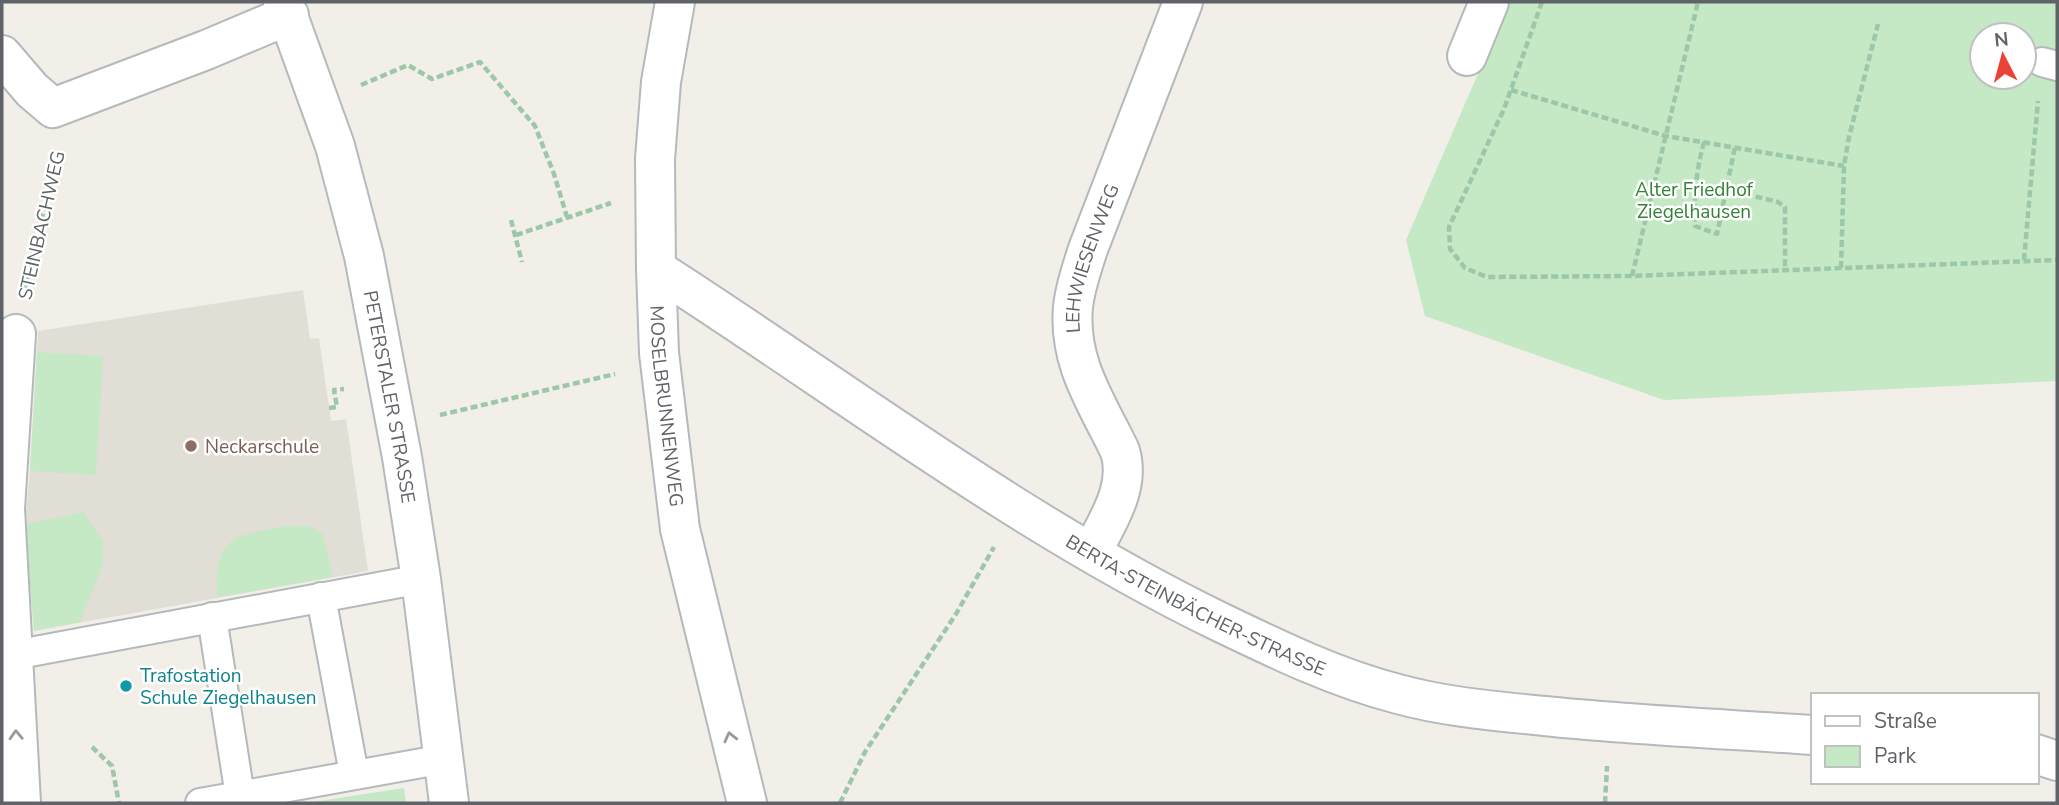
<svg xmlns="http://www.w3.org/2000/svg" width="2059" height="805" font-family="'Nunito Sans',sans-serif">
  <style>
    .education { fill: #e1ded6 }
    .green { fill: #c5e8c5; fill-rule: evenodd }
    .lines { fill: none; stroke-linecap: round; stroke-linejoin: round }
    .service-casing { stroke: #b5b8bc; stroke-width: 32 }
    .minor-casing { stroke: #b5b8bc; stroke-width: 42 }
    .secondary-casing { stroke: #b6babf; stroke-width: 42 }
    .path { stroke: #9cc7a9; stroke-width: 4.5; stroke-dasharray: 7 3.5; stroke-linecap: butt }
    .service { stroke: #fff; stroke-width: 28 }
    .minor { stroke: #fff; stroke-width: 38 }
    .secondary { stroke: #fff; stroke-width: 38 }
    .oneway { stroke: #979a9d }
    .education-dot { fill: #8d6e63; stroke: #fff; stroke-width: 2.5 }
    .culture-dot { fill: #0f9aa8; stroke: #fff; stroke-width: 2.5 }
    .labels { text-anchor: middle; stroke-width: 5; stroke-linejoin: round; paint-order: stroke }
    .park-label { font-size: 19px; fill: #348238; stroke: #fff }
    .street-label { font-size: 19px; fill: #5f6368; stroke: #fff }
    .education-label { font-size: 19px; fill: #785e54; stroke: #fff; text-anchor: start }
    .culture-label { font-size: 19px; fill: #0d838f; stroke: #fff; text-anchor: start }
  </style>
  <rect width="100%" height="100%" fill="#f1efe8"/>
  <!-- education -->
  <path class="education" d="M303,290l7,49 9,-1 12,83 15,-2 22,152 -334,60 -9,-107 5,-53 8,-140z"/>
  <!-- green -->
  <g class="green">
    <path d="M1509,2h548v379l-393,19 -239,-84 -19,-76zM1982,35h42v42h-42z"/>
    <path d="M37,352l66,4 -7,119 -66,-4z"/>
    <path d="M84,512l19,30v23l-23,57 -46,9 -9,-107z"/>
    <path d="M282,526h26l15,8 10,43 -115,20c-3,-18 -2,-44 15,-57 10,-7 37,-10 49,-14z"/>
    <path d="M404,788l2,15h-100z"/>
  </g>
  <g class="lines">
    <defs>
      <g id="service">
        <path d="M2042,62l15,4"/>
        <path d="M321,597l33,177"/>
        <path d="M212,617l28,179"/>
        <path d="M14,655l407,-76"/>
        <path d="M200,803l244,-44"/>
      </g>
      <g id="minor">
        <path id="s1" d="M675,2l-14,80 -6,77 1,110 3,84 21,176 67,274"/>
        <path d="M2,55l30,35 21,18 153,-58 83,-35"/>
        <path d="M1467,56l22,-54"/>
        <path id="s2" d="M656,269c187,120 364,256 564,353 58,28 116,56 178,72 47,13 97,17 146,22 89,9 179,13 268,19"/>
        <path d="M16,334l-11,175 16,294"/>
        <path id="s3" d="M1092,552c16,-32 39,-65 28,-101 -23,-48 -52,-88 -47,-144 2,-20 9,-39 15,-58l95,-247"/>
        <path d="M2036,754l21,7"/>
      </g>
      <g id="secondary">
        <path id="s4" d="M283,2l52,144 29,110 38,201 19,122 28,224"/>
      </g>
    </defs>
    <!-- service casing -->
    <use href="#service" class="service-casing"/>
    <!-- minor casing -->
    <use href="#minor" class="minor-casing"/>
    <!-- secondary casing -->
    <use href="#secondary" class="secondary-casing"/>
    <!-- path -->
    <g class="path">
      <path d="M1542,2l-38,107 -55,118 1,22 15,19 22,9 145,-1 425,-16"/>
      <path d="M361,85l47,-20 24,14 48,-17 55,64 19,48 13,43"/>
      <path d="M1511,90l155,46 178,30"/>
      <path d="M1704,142c-8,29 -10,54 -9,84l22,8 18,-87"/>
      <path d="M1725,189l53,13 7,5v62"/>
      <path d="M511,220l11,42"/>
      <path d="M516,235l95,-32"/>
      <path d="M2024,260l14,-159"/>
      <path d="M1841,268l3,-102 5,-29 29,-113"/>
      <path d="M1632,276l66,-274"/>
      <path d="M24,292l34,-141"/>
      <path d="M329,408l8,-1 -3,-17 10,-1"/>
      <path d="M440,415l175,-41"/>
      <path d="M92,747l20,19 7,37"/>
      <path d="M840,803l25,-51 91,-138 38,-67"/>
      <path d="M1605,803l2,-37"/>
    </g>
    <!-- service -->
    <use href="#service" class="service"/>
    <!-- minor -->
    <use href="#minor" class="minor"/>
    <!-- secondary -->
    <use href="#secondary" class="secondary"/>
  </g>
  <!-- one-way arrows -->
  <defs><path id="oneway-chevron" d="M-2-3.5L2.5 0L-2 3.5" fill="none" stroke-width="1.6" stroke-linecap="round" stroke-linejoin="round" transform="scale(1.75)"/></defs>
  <g class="oneway">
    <use href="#oneway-chevron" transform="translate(16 735) rotate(-92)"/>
    <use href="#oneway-chevron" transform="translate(730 737) rotate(-104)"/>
  </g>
  <!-- markers -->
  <circle class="education-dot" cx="191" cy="446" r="7"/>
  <circle class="culture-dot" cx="126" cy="686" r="7"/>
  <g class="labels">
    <!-- park labels -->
    <g class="park-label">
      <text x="1694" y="196">Alter Friedhof<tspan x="1694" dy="22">Ziegelhausen</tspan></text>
    </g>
    <!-- street labels -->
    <g class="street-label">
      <text transform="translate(41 225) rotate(-77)" y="7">STEINBACHWEG</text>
      <text dy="7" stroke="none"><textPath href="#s3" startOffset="313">LEHWIESENWEG</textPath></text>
      <text dy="7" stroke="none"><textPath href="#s4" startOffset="410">PETERSTALER STRASSE</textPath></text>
      <text dy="7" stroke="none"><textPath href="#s1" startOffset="406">MOSELBRUNNENWEG</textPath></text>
      <text dy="7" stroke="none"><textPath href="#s2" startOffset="637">BERTA-STEINBÄCHER-STRASSE</textPath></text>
    </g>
    <!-- education labels -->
    <g class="education-label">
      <text x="205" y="453">Neckarschule</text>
    </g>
    <!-- culture labels -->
    <g class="culture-label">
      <text x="140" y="682">Trafostation<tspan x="140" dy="22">Schule Ziegelhausen</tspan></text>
    </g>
  </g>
  <!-- border -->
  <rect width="2059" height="805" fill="none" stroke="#5f6368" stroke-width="7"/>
  <!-- legend -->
  <rect x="1811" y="693" width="228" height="91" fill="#ffffff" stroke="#bfc1c3" stroke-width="2"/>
  <rect x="1825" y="716" width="35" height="10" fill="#ffffff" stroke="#bfc1c3" stroke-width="2"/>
  <text x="1874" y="728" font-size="21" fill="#5f6368">Straße</text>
  <rect x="1825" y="746" width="35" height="21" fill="#c5e8c5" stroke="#bfc1c3" stroke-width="2"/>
  <text x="1874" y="763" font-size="21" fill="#5f6368">Park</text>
  <!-- north arrow -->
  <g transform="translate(2003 56) rotate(354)"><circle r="33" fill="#ffffff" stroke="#bfc1c3" stroke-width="2"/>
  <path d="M0-5L12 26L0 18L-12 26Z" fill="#ea4335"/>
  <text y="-10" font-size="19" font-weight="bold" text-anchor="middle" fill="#5f6368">N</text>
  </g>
</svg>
